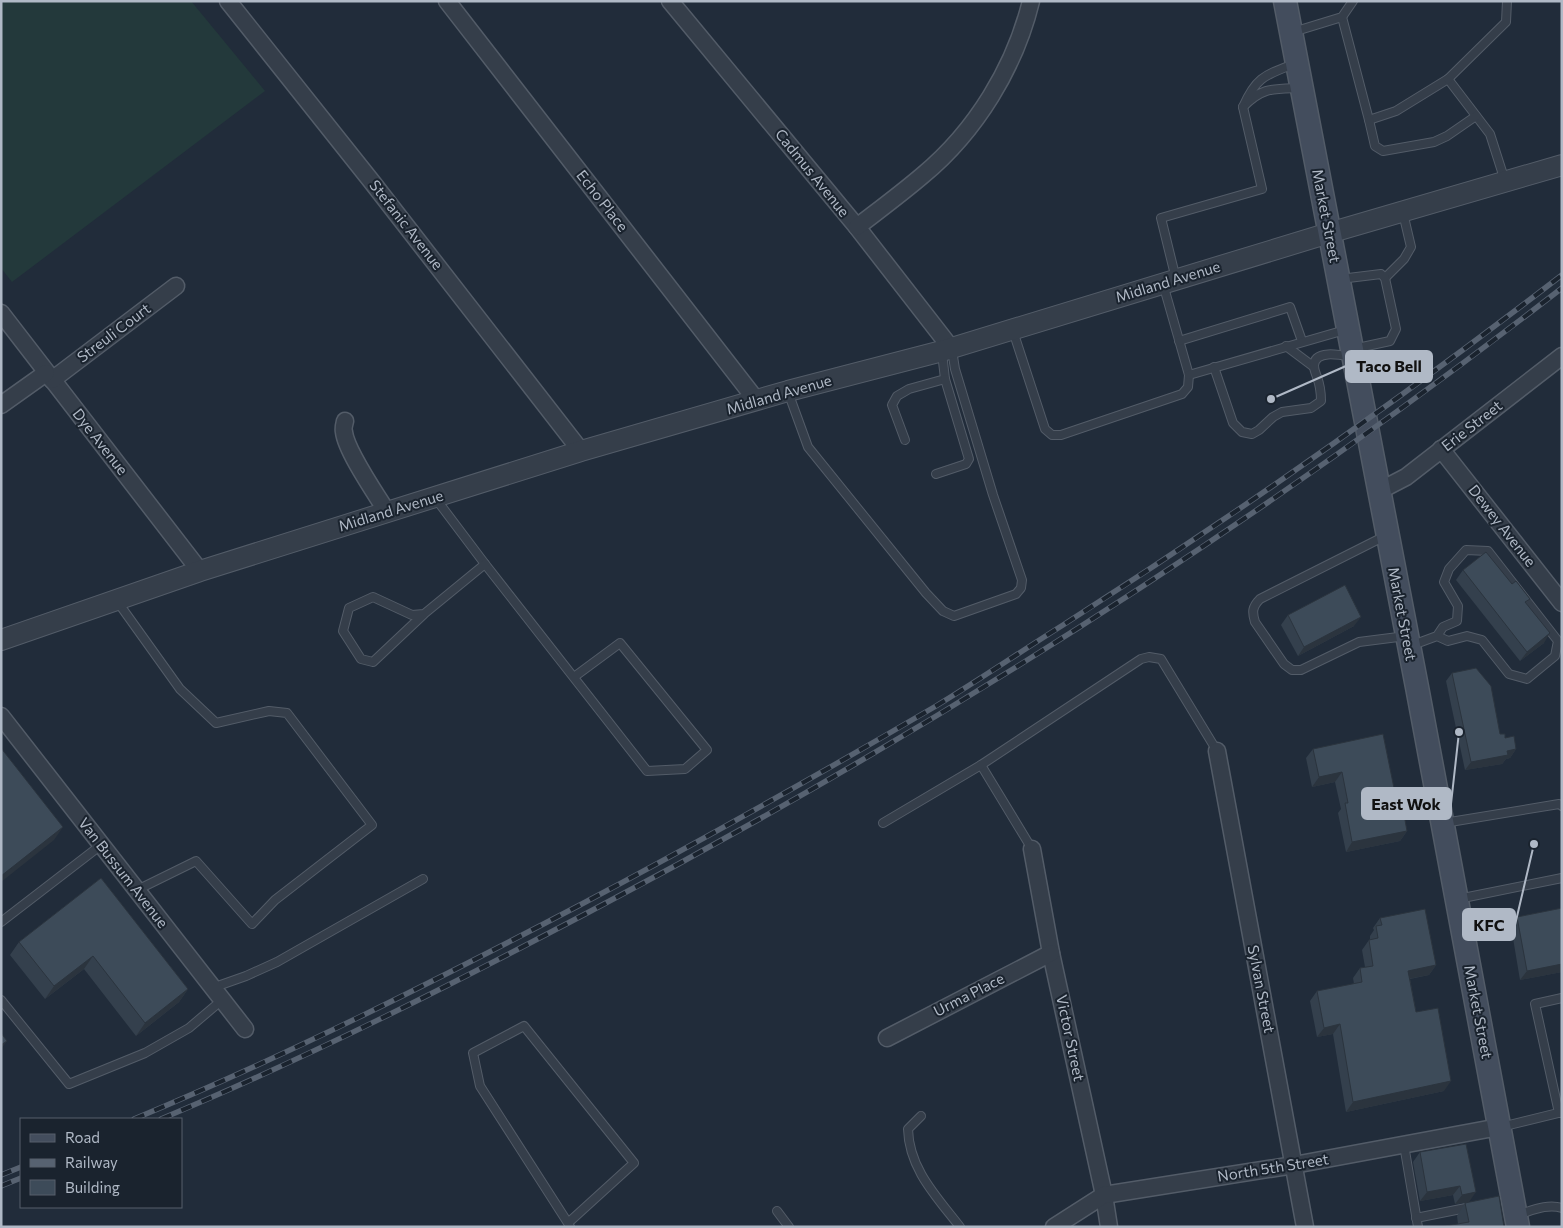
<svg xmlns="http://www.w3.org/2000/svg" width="1563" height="1228" font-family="Commissioner,sans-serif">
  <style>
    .pitch { fill: #23393b }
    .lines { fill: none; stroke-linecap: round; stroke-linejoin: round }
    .service-casing { stroke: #535c68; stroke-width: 10 }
    .minor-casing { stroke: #535c68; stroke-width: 19 }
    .tertiary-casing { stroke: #535c68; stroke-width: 22 }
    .secondary-casing { stroke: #535c68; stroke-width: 25 }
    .service { stroke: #353e4a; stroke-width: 8 }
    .minor { stroke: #353e4a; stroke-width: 16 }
    .tertiary { stroke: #353e4a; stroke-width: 20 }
    .secondary { stroke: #434d5d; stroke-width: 22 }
    .rail-casing { stroke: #576271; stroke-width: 5.5 }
    .rail { stroke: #1a232e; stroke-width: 4; stroke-dasharray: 11; stroke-linecap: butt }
    .wall { fill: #34404d }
    .shaded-wall { fill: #2b343e }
    .building { fill: #3d4b59; stroke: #2b343e }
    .labels { text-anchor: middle; stroke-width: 4; stroke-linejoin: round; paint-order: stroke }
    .street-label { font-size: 15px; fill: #b0b9c6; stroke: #1a232e }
    .leader { fill: none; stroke: #b0b9c6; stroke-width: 2 }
    .callout-dot { fill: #b0b9c6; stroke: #1a232e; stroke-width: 2 }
    .callout { fill: #b0b9c6; stroke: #b0b9c6; stroke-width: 2 }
    .callout-label { font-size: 16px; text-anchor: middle; font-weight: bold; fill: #111 }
  </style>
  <rect width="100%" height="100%" fill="#212c3a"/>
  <!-- pitch -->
  <path class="pitch" d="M5,1h186l74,90 -253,191 -11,-14v-264z"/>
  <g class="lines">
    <defs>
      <g id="service">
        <path d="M1342,17l27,103 27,-9 52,-32 42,55 15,47"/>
        <path d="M1293,32l49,-15 11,-16"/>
        <path d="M1294,64c-29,11 -38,13 -51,43 19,-20 30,-18 57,-19"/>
        <path d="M1448,79l58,-57 1,-21"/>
        <path d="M1369,120l6,26 8,5 51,-9 13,-6 29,-20"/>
        <path d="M1385,278l19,-19 7,-12 -8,-34"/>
        <path d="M1176,279l-15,-61 101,-29 -19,-82"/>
        <path d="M1340,279l41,-5 4,4 11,51 -6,12 -37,8"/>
        <path d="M1013,331l32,98 7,6h9l121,-41 6,-7 1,-12 -26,-91"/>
        <path d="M1179,341l111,-34 12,34"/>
        <path d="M1286,346l28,21"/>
        <path d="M1214,367l19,56 9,9 10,2 7,-4 14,-13 9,-5 29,-4 10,-7c0,-8 -1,-16 -4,-24 -1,-3 -3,-7 -3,-11 0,-17 27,-11 37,-9"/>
        <path d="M1189,375l156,-45"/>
        <path d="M788,392l20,55 118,146 17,18 11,5 62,-22 5,-6 1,-8 -29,-85 -38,-126 -3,-19"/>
        <path d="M905,440l-13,-35 5,-9 12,-7 36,-10 -3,-26"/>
        <path d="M936,474l30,-10 3,-5 -24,-80"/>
        <path d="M436,499l49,65 162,207 38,-2 22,-19 -87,-107 -46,34"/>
        <path d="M1385,536l-125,63c-8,8 -8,13 -5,23l29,42 8,6h9l58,-28 47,-6"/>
        <path d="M117,601l63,88 36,34 53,-12 18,2 85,112 -97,75 -23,24 -56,-63 -59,29"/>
        <path d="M424,614l-51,48 -12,-3 -18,-28 6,-23 24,-11 39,18 12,-1 61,-50"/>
        <path d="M1410,646l27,-10 6,-9 14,-6 1,-15 -14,-24 5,-13 17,-19 22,1 70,90 -3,15 -28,23 -18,-5 -27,-34 -15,-4 -19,5 -11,-5"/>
        <path d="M981,765l51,84"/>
        <path d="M883,823l98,-58 160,-106 8,-2 12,2 56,92"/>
        <path d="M1444,823l115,-19 3,2"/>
        <path d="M1458,899l104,-21"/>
        <path d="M1,922l100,-77"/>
        <path d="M212,988l34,-12 31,-14 146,-83"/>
        <path d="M1,1000l68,84 76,-31 44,-25 33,-28"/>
        <path d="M1559,1113l-24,-109 27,-6"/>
        <path d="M921,1116l-13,13c1,40 29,68 52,98"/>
        <path d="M1501,1127l61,-15"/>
        <path d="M1404,1145l14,82"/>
        <path d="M777,1211l12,16"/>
        <path d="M1517,1215c14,-4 30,-12 45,-7"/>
        <path d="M1416,1218l55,-11"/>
        <path d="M568,1223l66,-60 -110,-137 -51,27 7,33 88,137 2,4"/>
      </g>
      <g id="minor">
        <path d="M228,1l144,181 209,269"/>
        <path d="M447,1l310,400"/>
        <path d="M670,1l187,226 94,121"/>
        <path d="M857,227c22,-17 45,-34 66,-52 53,-44 92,-108 108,-174"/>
        <path d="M1,313l199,258"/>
        <path d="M52,380l124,-94"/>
        <path d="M1,405l45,-32"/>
        <path d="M345,421c-1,4 -2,8 -1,11 2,19 32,62 43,80"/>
        <path d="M1441,449l121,154"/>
        <path d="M1379,491l27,-14 156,-121"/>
        <path d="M1,716l244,313"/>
        <path d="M1217,751l88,476"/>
        <path d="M1032,849l19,104 53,242 5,32"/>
        <path d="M887,1038l164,-85"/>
        <path d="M1054,1227l50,-32 190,-30 205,-38"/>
      </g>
      <path id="tertiary" d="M1,640l199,-69 381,-120 207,-60 154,-40 387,-118 233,-68"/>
      <path id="secondary" d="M1285,1l132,686 101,540"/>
    </defs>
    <!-- service casing -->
    <use href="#service" class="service-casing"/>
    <!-- minor casing -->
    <use href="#minor" class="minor-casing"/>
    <!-- tertiary casing -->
    <use href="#tertiary" class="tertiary-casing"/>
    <!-- secondary casing -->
    <use href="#secondary" class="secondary-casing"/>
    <!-- service -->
    <use href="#service" class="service"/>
    <!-- minor -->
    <use href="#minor" class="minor"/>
    <!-- tertiary -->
    <use href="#tertiary" class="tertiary"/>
    <!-- secondary -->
    <use href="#secondary" class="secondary"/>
    <defs>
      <g id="rail">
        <path d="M134,1119c152,-63 299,-137 444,-213 121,-64 240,-131 358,-200 43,-26 84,-54 127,-81 171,-109 338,-226 499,-350"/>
        <path d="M161,1119c146,-61 288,-133 428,-207 341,-180 668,-388 973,-624"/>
        <path d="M1,1175l20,-8"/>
        <path d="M1,1186l20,-8"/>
      </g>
    </defs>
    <!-- rail casing -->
    <use href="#rail" class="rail-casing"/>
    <!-- rail -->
    <use href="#rail" class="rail"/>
  </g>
  <!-- wall -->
  <g class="wall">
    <path d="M1463,570l64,33 17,40 -24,18 -64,-81z"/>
    <path d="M1288,615l66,11 -56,30 -17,-31z"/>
    <path d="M1452,673l48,61 5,4 11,11 -6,9 -4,1 -4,5 -37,6 -19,-89z"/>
    <path d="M1313,749l82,44 12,38 -7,10 -54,11 -8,-39 3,-4 -6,-27 -23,5 -6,-29z"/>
    <path d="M101,878l87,111 -9,13 -43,34 -52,-67 -39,30 -35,-44 9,-13z"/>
    <path d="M1517,917l45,55 -42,8 -9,-54z"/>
    <path d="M1380,918l56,47 -7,10 -19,4 6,33 28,79 -98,21 -13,-78 -16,3 -7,-36 7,-10 37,-7 -1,-6 7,-10 5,-1 -3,-17 7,-10h1v-4l4,-6 -1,-2z"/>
    <path d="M1466,1144l3,58 -14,2 -2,-9 -33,6 -7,-39 7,-10z"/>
    <path d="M1465,1203l39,24 -46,-3 -1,-8z"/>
  </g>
  <!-- shaded-wall -->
  <g class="shaded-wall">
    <path d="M1361,617l-7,9 -56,30 6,-9z"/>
    <path d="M1550,633l-6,10 -24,18 7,-9z"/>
    <path d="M1516,749l-6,9 -4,1 -4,5 -37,6 6,-8 36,-11z"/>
    <path d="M1342,772l-7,10 -23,5 7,-10z"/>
    <path d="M63,827l-9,13 -53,42v-6z"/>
    <path d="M1407,831l-7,10 -54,11 6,-10z"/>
    <path d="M93,956l-9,13 -39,30 9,-13z"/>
    <path d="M1562,964v8l-42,8 7,-9z"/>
    <path d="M1436,965l-7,10 -27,5 6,-9z"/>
    <path d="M188,989l-9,13 -43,34 9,-13z"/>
    <path d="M1340,1024l-7,10 -16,3 7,-9z"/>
    <path d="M7,1041l-6,8v-4z"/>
    <path d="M1451,1081l-7,10 -98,21 7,-10z"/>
    <path d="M1460,1186l-7,9 -33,6 7,-9z"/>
    <path d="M1476,1192l-7,10 -14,2 7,-9z"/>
  </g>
  <!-- building -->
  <g class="building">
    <path d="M1486,552l26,32 4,-3 14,18 -5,3 25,31 -23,19 -64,-82z"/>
    <path d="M1345,585l16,32 -57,30 -16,-32z"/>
    <path d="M1476,668l15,18 9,48h5v4l9,-2 2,13 -9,2 1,4 -37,7 -19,-89z"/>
    <path d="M1383,734l12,59h5l7,38 -55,11 -7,-39h3l-6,-31 -23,5 -6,-28z"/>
    <path d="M1,748l62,79 -62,49z"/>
    <path d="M101,878l87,111 -43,34 -52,-67 -39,30 -35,-44z"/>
    <path d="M1562,908v56l-35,7 -10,-54z"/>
    <path d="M1425,909l11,56 -28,6 8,41 22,-4 13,73 -98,21 -13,-78 -16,4 -7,-37 45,-9 -2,-14 13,-2 -4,-26 9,-2 -2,-12 6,-1 -2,-7z"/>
    <path d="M1,1033l6,8 -6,4z"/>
    <path d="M1466,1144l10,48 -14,3 -2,-9 -33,6 -7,-40z"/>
    <path d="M1499,1196l5,31h-64l29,-5 -4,-19z"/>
  </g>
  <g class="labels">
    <!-- street labels -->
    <g class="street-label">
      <text transform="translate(812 173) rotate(51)" y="5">Cadmus Avenue</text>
      <text transform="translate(602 201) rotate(52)" y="5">Echo Place</text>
      <text transform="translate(1326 216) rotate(79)" y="5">Market Street</text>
      <text transform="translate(406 225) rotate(52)" y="5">Stefanic Avenue</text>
      <text transform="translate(1168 282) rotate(-17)" y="5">Midland Avenue</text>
      <text transform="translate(114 333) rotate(-37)" y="5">Streuli Court</text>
      <text transform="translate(779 395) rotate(-16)" y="5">Midland Avenue</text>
      <text transform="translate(1472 426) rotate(-38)" y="5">Erie Street</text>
      <text transform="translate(100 442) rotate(52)" y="5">Dye Avenue</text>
      <text transform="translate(391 511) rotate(-17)" y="5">Midland Avenue</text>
      <text transform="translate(1502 526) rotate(52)" y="5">Dewey Avenue</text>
      <text transform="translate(1402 614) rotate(79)" y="5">Market Street</text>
      <text transform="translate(123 873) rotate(52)" y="5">Van Bussum Avenue</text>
      <text transform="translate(1261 989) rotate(79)" y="5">Sylvan Street</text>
      <text transform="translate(969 995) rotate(-27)" y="5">Urma Place</text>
      <text transform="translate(1478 1012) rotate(79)" y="5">Market Street</text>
      <text transform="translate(1070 1038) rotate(78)" y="5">Victor Street</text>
      <text transform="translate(1273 1168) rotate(-9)" y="5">North 5th Street</text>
    </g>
  </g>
  <!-- callouts -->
  <path class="leader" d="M1271 399L1346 366M1459 732L1451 804M1534 844L1515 925"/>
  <g class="callout-dot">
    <circle cx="1271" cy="399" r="5"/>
    <circle cx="1459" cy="732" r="5"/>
    <circle cx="1534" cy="844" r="5"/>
  </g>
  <g class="callout">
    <rect x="1346" y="351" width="86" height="31" rx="5"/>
    <rect x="1362" y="788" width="89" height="31" rx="5"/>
    <rect x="1463" y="909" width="52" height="31" rx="5"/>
  </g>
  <g class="callout-label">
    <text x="1389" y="372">Taco Bell</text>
    <text x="1406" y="810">East Wok</text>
    <text x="1489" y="931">KFC</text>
  </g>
  <!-- border -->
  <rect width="1563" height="1228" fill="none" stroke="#b0b9c6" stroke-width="5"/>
  <!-- legend -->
  <rect x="20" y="1118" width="162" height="90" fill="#1a232e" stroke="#565f6b"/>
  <rect x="30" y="1134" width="25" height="8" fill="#434d5d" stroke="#565f6b"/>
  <text x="65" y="1143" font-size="15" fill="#b0b9c6">Road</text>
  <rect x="30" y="1159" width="25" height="8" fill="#576271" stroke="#565f6b"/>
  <text x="65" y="1168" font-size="15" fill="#b0b9c6">Railway</text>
  <rect x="30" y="1180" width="25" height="15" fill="#3d4b59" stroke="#565f6b"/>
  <text x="65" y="1193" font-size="15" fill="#b0b9c6">Building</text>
</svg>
